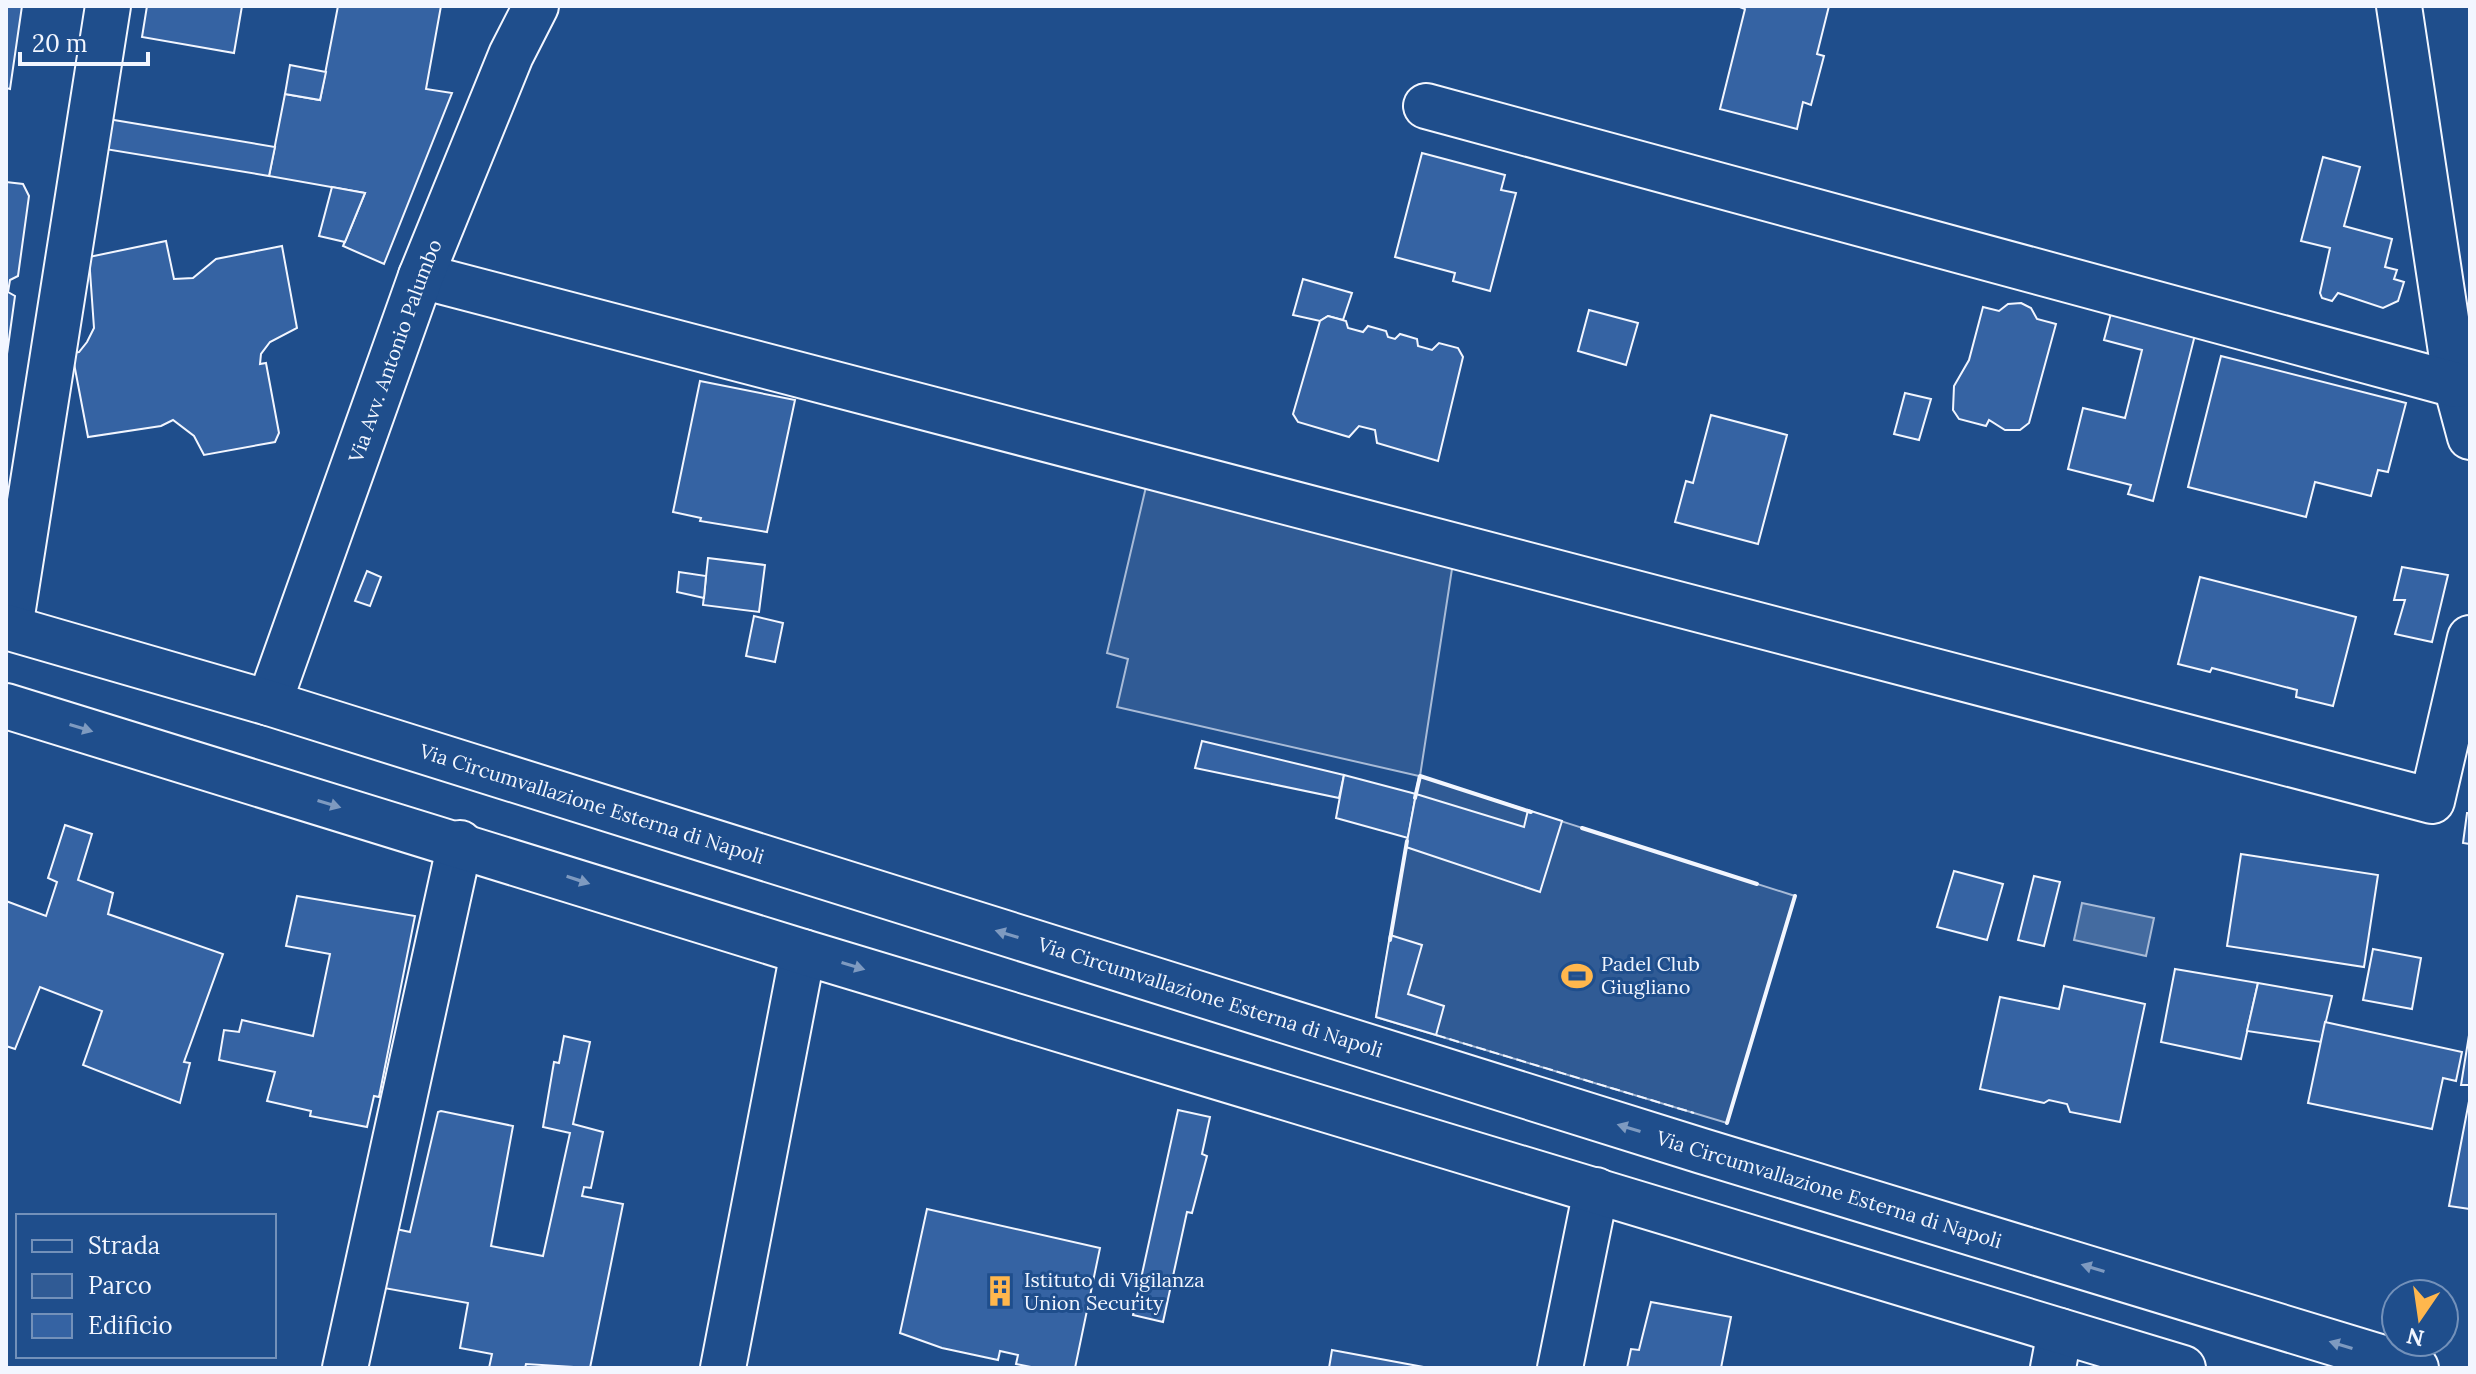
<svg xmlns="http://www.w3.org/2000/svg" width="2476" height="1374" font-family="Lora,serif">
  <style>
    .green { fill: #305b95; stroke: #a8bbd7; stroke-width: 2 }
    .water { fill: #446ba0; stroke: #a8bbd7; stroke-width: 2 }
    .building { fill: #3563a3; stroke: #f2f6ff; stroke-width: 2 }
    .lines { fill: none; stroke-linecap: round; stroke-linejoin: round }
    .minor-casing { stroke: #f2f6ff; stroke-width: 48 }
    .major-casing { stroke: #f2f6ff; stroke-width: 48 }
    .minor { stroke: #1f4e8c; stroke-width: 44 }
    .major { stroke: #1f4e8c; stroke-width: 44 }
    .fence { stroke: #f2f6ff; stroke-width: 2; stroke-dasharray: 10 4; stroke-linecap: butt }
    .wall { stroke: #f2f6ff; stroke-width: 4 }
    .oneway { fill: #7e9ac0 }
    .labels { text-anchor: middle; stroke-width: 6; stroke-linejoin: round; paint-order: stroke }
    .street-label { font-size: 20px; fill: #f2f6ff; stroke: #1f4e8c }
    .poi-label { font-size: 20px; fill: #f2f6ff; stroke: #1f4e8c; text-anchor: start }
  </style>
  <rect width="100%" height="100%" fill="#1f4e8c"/>
  <!-- green -->
  <path class="green" d="M1149,474l305,82 -34,220 375,120 -68,227 -351,-106 43,-241 -302,-69 11,-48 -21,-6z"/>
  <!-- water -->
  <path class="water" d="M2082,903l72,15 -8,38 -72,-16z"/>
  <!-- building -->
  <g class="building">
    <path d="M6,6h16l-12,83 -4,-1z"/>
    <path d="M147,6h95l-8,47 -92,-16z"/>
    <path d="M338,6h103l-15,83 26,4 -68,171 -41,-18 22,-53 -96,-17 16,-82 35,6z"/>
    <path d="M1737,6h92l-12,48 7,2 -13,49 -8,-3 -6,27 -77,-20 25,-100z"/>
    <path d="M290,65l36,7 -6,28 -35,-6z"/>
    <path d="M108,119l167,28 -6,29 -164,-27z"/>
    <path d="M1422,153l83,22 -4,15 15,3 -26,98 -37,-10 2,-8 -60,-16z"/>
    <path d="M2323,157l37,10 -16,59 48,13 -7,28 12,3 -3,9 10,3 -6,19 -15,7 -45,-15 -6,8 -10,-3 -2,-5 10,-45 -29,-7z"/>
    <path d="M6,182l17,2 6,12 -11,80 -8,4 -2,12 7,4 -9,65z"/>
    <path d="M332,187l33,6 -20,49 -26,-6z"/>
    <path d="M166,241l8,38 19,-1 23,-19 66,-13 15,82 -27,14 -9,12 -1,10 6,-1 13,70 -4,9 -71,13 -10,-19 -21,-16 -12,6 -73,11 -16,-84 7,-1 8,-10 7,-14 -5,-71z"/>
    <path d="M1303,279l49,14 -9,27 -15,-4 -8,5 -27,-6z"/>
    <path d="M2114,302l84,21 -45,178 -25,-7 3,-9 -63,-16 15,-61 42,10 17,-68 -38,-10z"/>
    <path d="M2021,303l10,5 6,11 19,5 -27,99 -9,7h-15l-16,-10 -3,6 -27,-7 -6,-9 1,-24 15,-26 14,-53 16,4 9,-7z"/>
    <path d="M1589,310l49,13 -12,42 -48,-14z"/>
    <path d="M1328,316l18,5 2,7 15,4 5,-6 18,5 2,6 7,2 5,-5 17,5 1,7 14,4 7,-7 19,5 5,9 -25,104 -61,-18 -2,-13 -16,-4 -10,11 -51,-15 -5,-8 27,-93z"/>
    <path d="M2221,356l185,47 -18,69 -10,-2 -7,26 -56,-14 -9,35 -118,-30z"/>
    <path d="M700,381l95,19 -28,132 -67,-11 1,-3 -28,-6z"/>
    <path d="M1905,393l26,6 -12,41 -25,-6z"/>
    <path d="M1711,415l76,20 -29,109 -83,-22 11,-41 7,2z"/>
    <path d="M708,558l57,7 -6,47 -56,-7z"/>
    <path d="M2402,567l46,8 -16,67 -37,-8 10,-34h-11z"/>
    <path d="M367,571l14,6 -11,29 -15,-5z"/>
    <path d="M679,572l27,4 -2,22 -27,-6z"/>
    <path d="M2200,577l156,40 -23,89 -37,-9 1,-7 -85,-22 -2,4 -32,-8z"/>
    <path d="M754,616l29,7 -8,39 -29,-6z"/>
    <path d="M1202,741l142,34 -5,23 -144,-30z"/>
    <path d="M1344,775l72,19 -8,44 -72,-20z"/>
    <path d="M1416,794l108,33 4,-17 34,11 -22,71 -134,-45z"/>
    <path d="M2467,813h3v31l-7,-1z"/>
    <path d="M65,825l27,9 -14,46 35,13 -5,21 115,40 -39,108 6,1 -10,40 -97,-38 19,-54 -62,-24 -25,62 -9,-3v-145l40,15 11,-34 -9,-4z"/>
    <path d="M2241,854l137,21 -14,92 -137,-21z"/>
    <path d="M1954,871l49,13 -16,56 -50,-13z"/>
    <path d="M2034,876l26,6 -16,64 -26,-6z"/>
    <path d="M297,896l118,20 -36,181 -5,-1 -7,31 -57,-11 1,-5 -44,-10 8,-29 -56,-12 5,-30 15,2 3,-12 71,16 17,-82 -44,-8z"/>
    <path d="M1390,935l32,10 -14,49 36,12 -8,29 -60,-18z"/>
    <path d="M2373,949l48,9 -9,51 -49,-9z"/>
    <path d="M2175,969l83,14 -17,76 -80,-17z"/>
    <path d="M2258,983l74,13 -11,46 -74,-11z"/>
    <path d="M2064,986l81,18 -25,118 -50,-10 -3,-8 -18,-4 -5,3 -64,-14 20,-92 59,12z"/>
    <path d="M2325,1022l137,30 -6,29 -13,-3 -11,51 -124,-26z"/>
    <path d="M2470,1029v56h-9z"/>
    <path d="M564,1036l26,6 -17,82 30,8 -12,56 -7,-1 -2,9 41,8 -33,164 -64,-4 -1,4h-36l3,-14 -32,-6 8,-45 -84,-15 12,-59 14,3 28,-120 3,-1 72,15 -22,120 52,10 27,-123 -27,-6 11,-65 5,1z"/>
    <path d="M2470,1096v113l-21,-3z"/>
    <path d="M1178,1110l32,7 -8,37 5,2 -15,57 -5,-1 -24,110 -30,-7z"/>
    <path d="M927,1209l173,39 -25,120h-39l-20,-4 2,-9 -18,-4 -2,9 -56,-12 -42,-15z"/>
    <path d="M1651,1302l80,15 -10,51h-94l4,-19 8,1z"/>
    <path d="M1332,1350l97,18h-100z"/>
  </g>
  <g class="lines">
    <defs>
      <g id="minor">
        <path d="M2399,6l57,379 14,52"/>
        <path d="M1426,106l1030,279"/>
        <path d="M421,276l2011,525 38,-163"/>
        <path d="M10,628l98,-622"/>
        <path id="s1" d="M269,703l152,-427 90,-221 25,-49"/>
        <path d="M345,1368l115,-525"/>
        <path d="M723,1368l80,-416"/>
        <path d="M1560,1368l36,-178"/>
        <path d="M2053,1368l7,-37"/>
      </g>
      <g id="major">
        <path id="s2" d="M6,627l263,76 1433,448 714,217"/>
        <path d="M6,706l797,246 1380,416"/>
      </g>
    </defs>
    <!-- minor casing -->
    <use href="#minor" class="minor-casing"/>
    <!-- major casing -->
    <use href="#major" class="major-casing"/>
    <!-- minor -->
    <use href="#minor" class="minor"/>
    <!-- major -->
    <use href="#major" class="major"/>
    <!-- fence -->
    <path class="fence" d="M1436,1035l258,78"/>
    <!-- wall -->
    <g class="wall">
      <path d="M1415,798l5,-22 111,36"/>
      <path d="M1582,828l175,56"/>
      <path d="M1390,940l17,-99"/>
      <path d="M1727,1123l68,-227"/>
    </g>
  </g>
  <!-- one-way arrows -->
  <defs><path id="oneway-solid" d="M-6-.8H1V-3.2L6.5 0L1 3.2V.8H-6Z" transform="scale(2)"/></defs>
  <g class="oneway">
    <use href="#oneway-solid" transform="translate(81 728) rotate(17)"/>
    <use href="#oneway-solid" transform="translate(329 804) rotate(17)"/>
    <use href="#oneway-solid" transform="translate(578 880) rotate(18)"/>
    <use href="#oneway-solid" transform="translate(1007 934) rotate(-163)"/>
    <use href="#oneway-solid" transform="translate(853 966) rotate(17)"/>
    <use href="#oneway-solid" transform="translate(1629 1128) rotate(-163)"/>
    <use href="#oneway-solid" transform="translate(2093 1268) rotate(-163)"/>
    <use href="#oneway-solid" transform="translate(2341 1345) rotate(-163)"/>
  </g>
  <!-- icons -->
  <defs>
    <symbol id="stadium-bare" viewBox="-9 -9 18 18"><path d="M0-5a6.5 5 0 1 0 0 10a6.5 5 0 1 0 0-10ZM-3.5-1.8h7v3.6h-7Z" fill="#ffb74d" stroke="#1f4e8c" stroke-width="2.5" paint-order="stroke"/></symbol>
    <symbol id="building-bare" viewBox="-9 -9 18 18"><path d="M-4-6H4V6H1V3H-1V6H-4ZM-2.5-4.3h1.7v1.8h-1.7ZM.8-4.3h1.7v1.8H.8ZM-2.5-1h1.7V.8h-1.7ZM.8-1h1.7V.8H.8Z" fill="#ffb74d" stroke="#1f4e8c" stroke-width="2.5" paint-order="stroke"/></symbol>
  </defs>
  <g fill-rule="evenodd">
    <use href="#stadium-bare" x="1555" y="954" width="44" height="44"/>
    <use href="#building-bare" x="978" y="1269" width="44" height="44"/>
  </g>
  <g class="labels">
    <!-- street labels -->
    <g class="street-label">
      <text dy="7" stroke="none"><textPath href="#s1" startOffset="374">Via Avv. Antonio Palumbo</textPath></text>
      <text dy="7" stroke="none"><textPath href="#s2" startOffset="612">Via Circumvallazione Esterna di Napoli</textPath></text>
      <text dy="7" stroke="none"><textPath href="#s2" startOffset="1260">Via Circumvallazione Esterna di Napoli</textPath></text>
      <text dy="7" stroke="none"><textPath href="#s2" startOffset="1908">Via Circumvallazione Esterna di Napoli</textPath></text>
    </g>
    <!-- poi labels -->
    <g class="poi-label">
      <text x="1601" y="971">Padel Club<tspan x="1601" dy="23">Giugliano</tspan></text>
      <text x="1024" y="1287">Istituto di Vigilanza<tspan x="1024" dy="23">Union Security</tspan></text>
    </g>
  </g>
  <!-- border -->
  <rect width="2476" height="1374" fill="none" stroke="#f2f6ff" stroke-width="16"/>
  <!-- legend -->
  <rect x="16" y="1214" width="260" height="144" fill="#1f4e8c" stroke="#7391ba" stroke-width="2"/>
  <rect x="32" y="1240" width="40" height="12" fill="#1f4e8c" stroke="#7391ba" stroke-width="2"/>
  <text x="88" y="1254" font-size="24" fill="#f2f6ff">Strada</text>
  <rect x="32" y="1274" width="40" height="24" fill="#305b95" stroke="#7391ba" stroke-width="2"/>
  <text x="88" y="1294" font-size="24" fill="#f2f6ff">Parco</text>
  <rect x="32" y="1314" width="40" height="24" fill="#3563a3" stroke="#7391ba" stroke-width="2"/>
  <text x="88" y="1334" font-size="24" fill="#f2f6ff">Edificio</text>
  <!-- north arrow -->
  <g transform="translate(2420 1318) rotate(193)"><circle r="38" fill="#1f4e8c" stroke="#7391ba" stroke-width="2"/>
  <path d="M0-6L14 30L0 20L-14 30Z" fill="#ffb74d"/>
  <text y="-12" font-size="22" font-weight="bold" text-anchor="middle" fill="#f2f6ff">N</text>
  </g>
  <!-- scale -->
  <path d="M20 52v12h128v-12" fill="none" stroke="#f2f6ff" stroke-width="4"/>
  <text x="32" y="52" font-size="24" fill="#f2f6ff" stroke="#1f4e8c" stroke-width="6" paint-order="stroke">20 m</text>
</svg>
